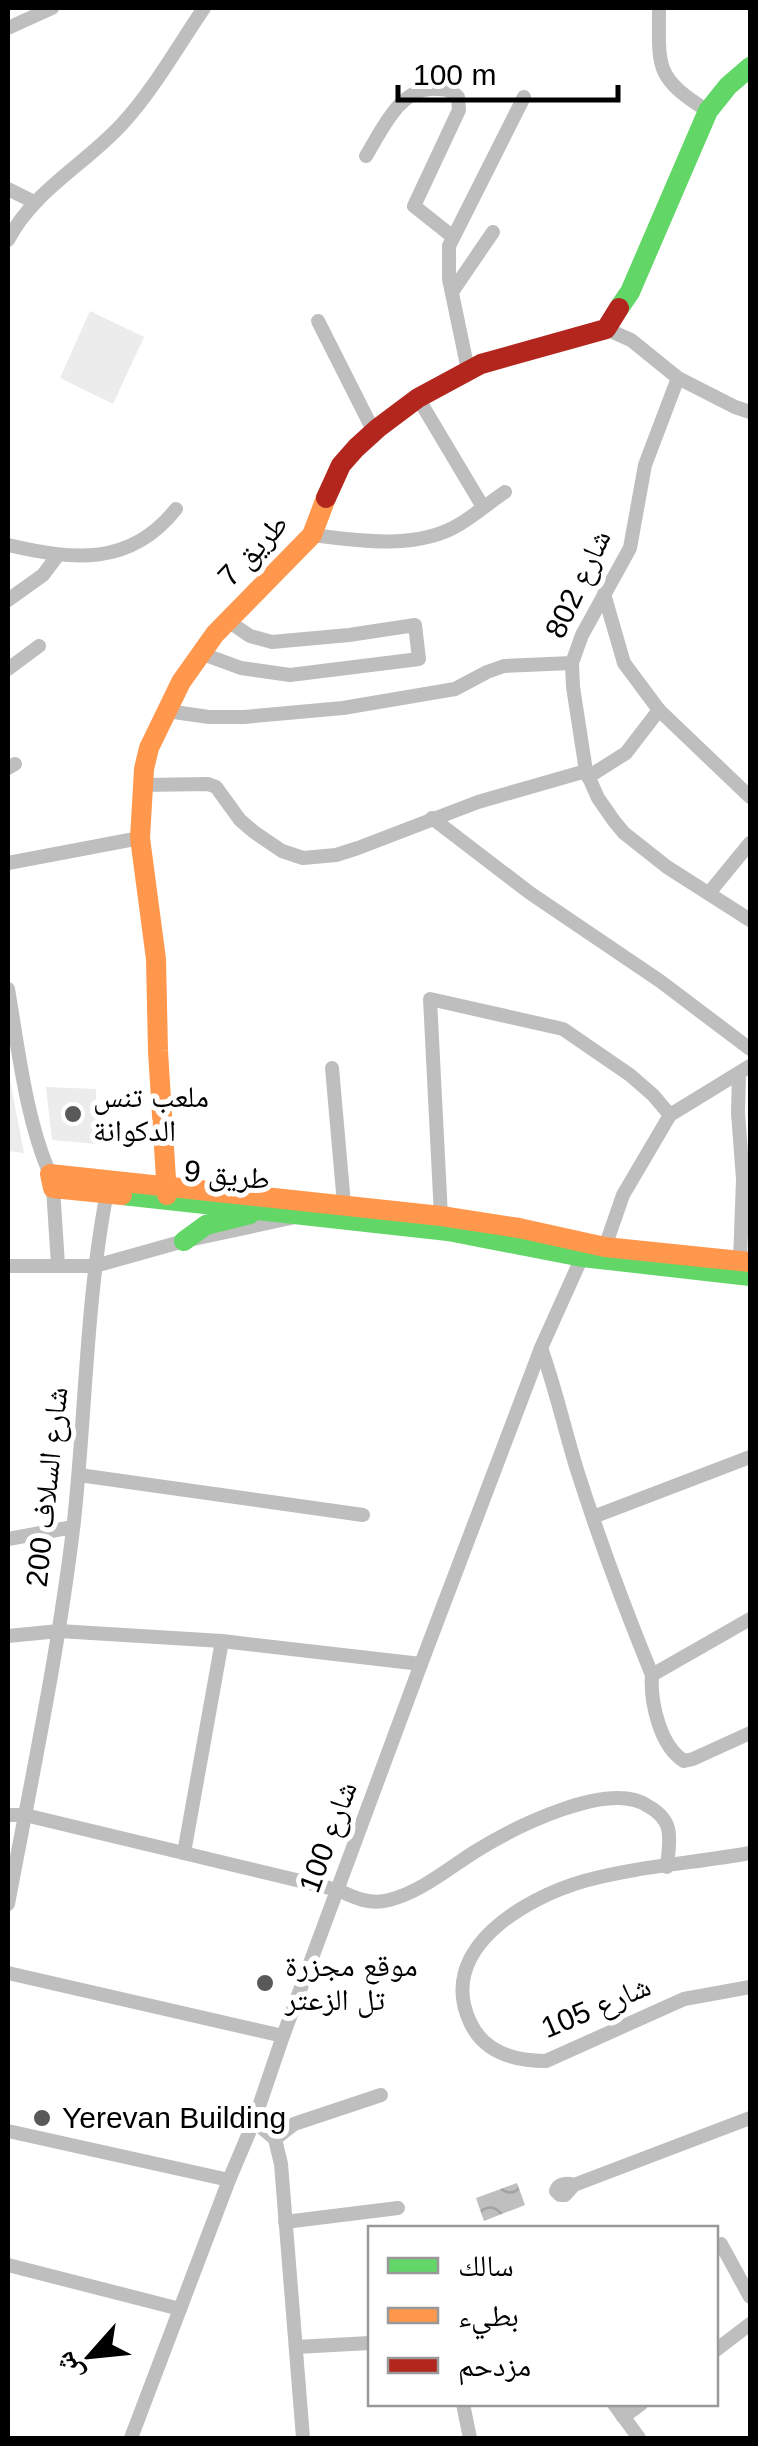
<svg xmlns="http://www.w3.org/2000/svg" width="758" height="2446" font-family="Arial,'Noto Naskh Arabic',sans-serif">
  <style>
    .pitch { fill: #ececec }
    .water { fill: url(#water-waves) }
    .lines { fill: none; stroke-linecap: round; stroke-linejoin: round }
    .street { stroke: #bebebe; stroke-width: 14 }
    .fast { stroke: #63d668; stroke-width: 20 }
    .slow { stroke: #ff974d; stroke-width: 20 }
    .jam { stroke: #b3261e; stroke-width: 20 }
    .poi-dot { fill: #595959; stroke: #fff; stroke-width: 4 }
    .labels { text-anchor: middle; stroke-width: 10; stroke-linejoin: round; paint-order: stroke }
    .street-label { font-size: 30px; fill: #000; stroke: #fff }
    .poi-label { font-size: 30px; fill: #000; stroke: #fff; text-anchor: start }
  </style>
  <defs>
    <pattern id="water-waves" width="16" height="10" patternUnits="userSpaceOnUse" patternTransform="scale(2.5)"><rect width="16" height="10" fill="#bfbfbf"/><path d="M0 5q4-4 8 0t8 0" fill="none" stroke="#a2a2a2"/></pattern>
  </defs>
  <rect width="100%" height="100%" fill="#fff"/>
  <!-- pitch -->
  <g class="pitch">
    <path d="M90,311l54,26 -31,67 -53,-26z"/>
    <path d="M8,1070l16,83 -16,-2z"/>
    <path d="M46,1087l50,2 1,55 -45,-4z"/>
  </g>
  <!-- water -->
  <path class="water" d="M517,2183l8,22 -41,16 -8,-23z"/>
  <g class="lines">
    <!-- street -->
    <g class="street">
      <path d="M659,8c0,60 -5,69 49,103"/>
      <path d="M8,28l44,-20"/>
      <path d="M366,156c16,-26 35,-71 71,-67 9,0 14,1 21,8l1,13 -45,96 39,31"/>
      <path d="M8,189l26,13"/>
      <path d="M8,240c26,-50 78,-76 115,-117 31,-34 55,-77 81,-115"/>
      <path d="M452,292l41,-60"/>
      <path d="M318,321l56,111"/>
      <path d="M606,329l25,11 47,38 57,29 15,5"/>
      <path d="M468,370l-19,-91v-33l75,-149"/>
      <path d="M678,378l-33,87 -15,83 -48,87 -10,28 1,24 13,84 12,27 16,23 10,12 43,34 83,53"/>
      <path d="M418,398l65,109"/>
      <path d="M312,535c47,6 106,15 148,-11 15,-9 30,-22 45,-32"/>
      <path d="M8,545c65,15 122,22 168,-36"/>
      <path d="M604,594l20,69 35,47 91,87"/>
      <path d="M8,600l35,-25 15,-20"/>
      <path d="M200,653l41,15 49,7 129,-16 -4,-34 -66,10 -77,7 -22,-6 -22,-15"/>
      <path d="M8,669l31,-23"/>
      <path d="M167,711l42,6h35l99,-9 112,-19 32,-17 17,-6 68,-3"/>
      <path d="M8,768l7,-4"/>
      <path d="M588,777l38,-24 33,-43"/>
      <path d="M142,785l66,-1 8,3 24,33 14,12 28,19 21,7 33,-3 22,-7 120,-46 108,-31"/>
      <path d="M432,818l98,75 130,88 90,68"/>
      <path d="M8,863l132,-25"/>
      <path d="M709,893l41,-50"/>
      <path d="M8,989c10,58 18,131 42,185"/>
      <path d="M332,1068l12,136"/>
      <path d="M739,1073l-1,40 5,66 -3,82"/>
      <path d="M53,1188l5,77"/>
      <path d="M441,1216l-11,-217 133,30 67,46 23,20 17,20"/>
      <path d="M605,1247l18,-52 47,-80 80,-49"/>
      <path d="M8,1266h87l89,-25 107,-23"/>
      <path d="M541,1348c15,41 24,84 37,125 22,69 47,136 74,202 -2,27 8,71 32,86l9,-2 57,-26"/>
      <path d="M79,1475l284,40"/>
      <path d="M593,1517l157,-60"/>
      <path d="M8,1539l65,-12"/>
      <path d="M8,1636l51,-5 163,10 199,23"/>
      <path d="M652,1675l98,-56"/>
      <path d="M8,1815h17l313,75c17,8 32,15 51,10 32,-8 60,-32 87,-49 37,-23 133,-72 172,-45 9,5 17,12 20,22 3,12 0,27 -1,39"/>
      <path d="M184,1853l38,-212"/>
      <path d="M750,1853c-55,10 -112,13 -166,28 -59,17 -148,68 -114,141 14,31 45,39 76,39l138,-62 66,-12"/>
      <path d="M8,1904c24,-127 51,-255 66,-383 12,-111 12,-224 34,-334"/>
      <path d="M8,1973l275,63"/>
      <path d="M254,2121l21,18 6,25 22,274"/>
      <path d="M8,2131l221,49"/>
      <path d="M275,2139l19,-15 87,-29"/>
      <path d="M574,2185l-9,10h-5l-4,-4c2,-8 11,-8 18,-6l176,-67"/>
      <path d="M285,2222l113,-14"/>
      <path d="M716,2248l5,-4 29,53"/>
      <path d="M8,2265l172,44"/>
      <path d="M296,2347l74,-4"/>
      <path d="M716,2350l34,-26"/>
      <path d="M463,2404l7,34"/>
      <path d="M614,2404l25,34"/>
      <path d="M623,2417l18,-13"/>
      <path d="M131,2438l98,-258 25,-59 29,-85 138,-372 120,-316 41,-91"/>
    </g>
    <!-- fast -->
    <g class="fast">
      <path d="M619,308l11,-16 78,-181 20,-25 22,-19"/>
      <path d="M122,1195l326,36 134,26 168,19"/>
      <path d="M184,1241l22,-16 44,-11"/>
    </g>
    <!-- slow -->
    <g class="slow">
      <path d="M122,1195l-69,-7 -3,-14 391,42 78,12 86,19 145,15"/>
      <path d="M167,1195l-9,-144 -2,-92 -16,-121 4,-69 5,-21 32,-66 34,-48 97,-99 14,-37"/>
    </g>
    <!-- jam -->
    <path class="jam" d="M326,498l15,-33 15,-17 22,-20 40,-30 63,-34 125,-35 13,-21"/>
  </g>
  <!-- markers -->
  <g class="poi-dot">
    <circle cx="73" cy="1114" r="10"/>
    <circle cx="265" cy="1983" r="10"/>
    <circle cx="42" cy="2118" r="10"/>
  </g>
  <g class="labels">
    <!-- street labels -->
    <g class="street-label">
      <text transform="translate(253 550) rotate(-47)" y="10">7 طريق</text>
      <text transform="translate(578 584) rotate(-65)" y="10">شارع 802</text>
      <text transform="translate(227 1175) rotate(6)" y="10">9 طريق</text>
      <text transform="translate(47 1487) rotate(-84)" y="10">200 شارع السلاف</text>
      <text transform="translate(328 1837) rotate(-70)" y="10">شارع 100</text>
      <text transform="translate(596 2007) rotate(-23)" y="10">شارع 105</text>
    </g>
    <!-- poi labels -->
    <g class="poi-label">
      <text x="93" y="1107">ملعب تنس<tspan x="93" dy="34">الدكوانة</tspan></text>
      <text x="285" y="1976">موقع مجزرة<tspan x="285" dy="34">تل الزعتر</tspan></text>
      <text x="62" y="2128">Yerevan Building</text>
    </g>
  </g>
  <!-- border -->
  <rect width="758" height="2446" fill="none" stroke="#000000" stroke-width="20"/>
  <!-- legend -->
  <rect x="368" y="2226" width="350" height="180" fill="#ffffff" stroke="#999999" stroke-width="2.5"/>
  <rect x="388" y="2258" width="50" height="15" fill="#63d668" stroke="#999999" stroke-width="2.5"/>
  <text x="458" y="2276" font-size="30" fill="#000000">سالك</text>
  <rect x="388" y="2308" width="50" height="15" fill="#ff974d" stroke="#999999" stroke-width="2.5"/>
  <text x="458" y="2326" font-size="30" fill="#000000">بطيء</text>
  <rect x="388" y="2358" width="50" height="15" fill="#b3261e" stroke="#999999" stroke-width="2.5"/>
  <text x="458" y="2376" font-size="30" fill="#000000">مزدحم</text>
  <!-- north arrow -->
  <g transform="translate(90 2356) rotate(243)" stroke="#ffffff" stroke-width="8" paint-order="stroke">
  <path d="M0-8L18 38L0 25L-18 38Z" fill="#000000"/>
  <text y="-15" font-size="28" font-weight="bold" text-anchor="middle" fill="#000000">ش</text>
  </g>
  <!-- scale -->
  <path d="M398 85v15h220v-15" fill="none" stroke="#000000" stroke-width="5"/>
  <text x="413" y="85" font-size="30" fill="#000000" stroke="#ffffff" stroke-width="8" paint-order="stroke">100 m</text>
</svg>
